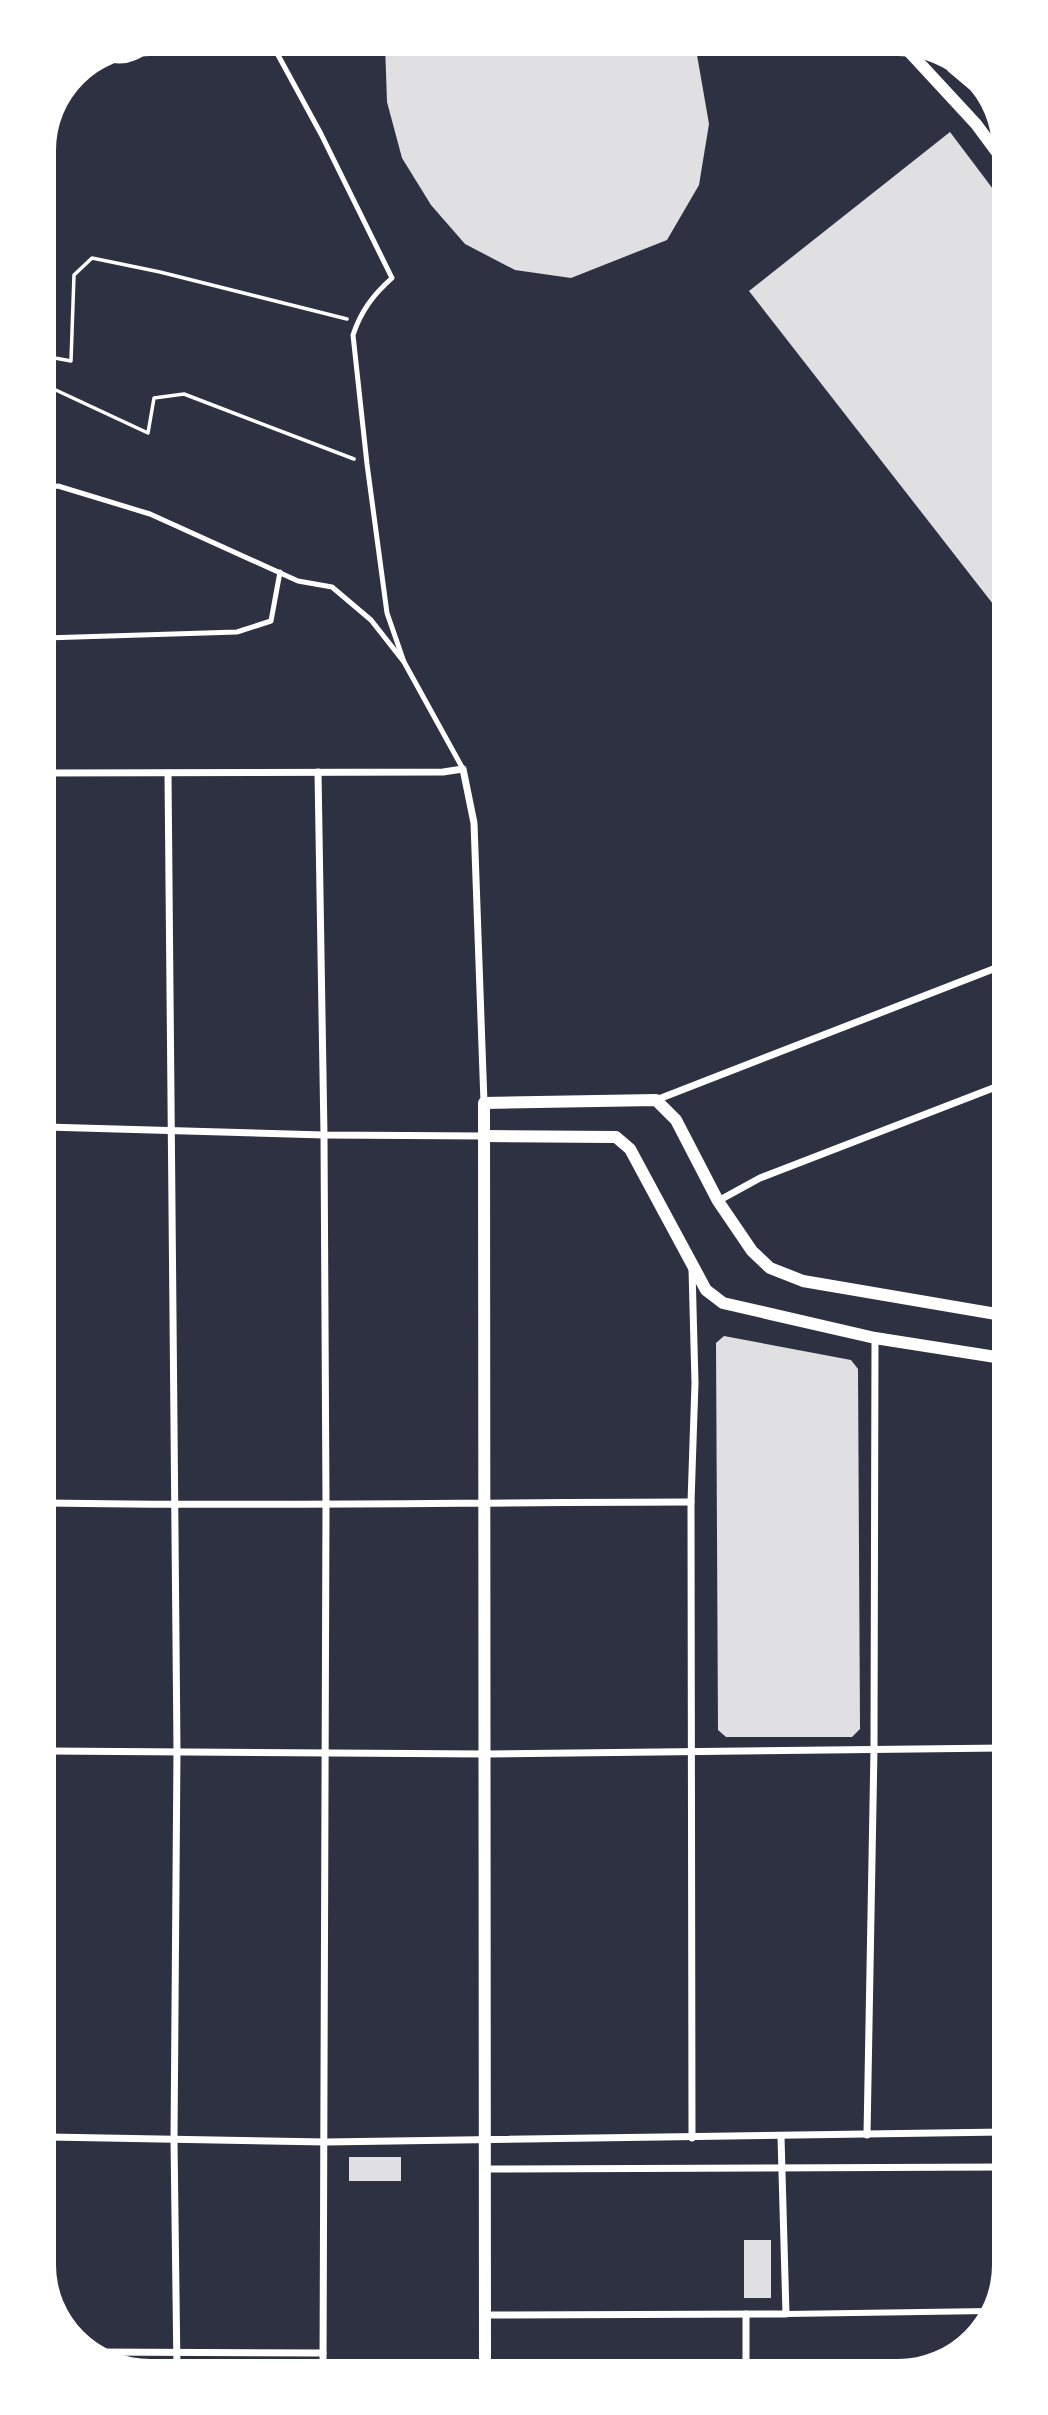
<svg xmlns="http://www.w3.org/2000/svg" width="1048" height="2415" font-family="'Nunito Sans',sans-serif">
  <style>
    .building { fill: #e0e0e3 }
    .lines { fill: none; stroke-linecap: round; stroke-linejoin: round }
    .path { stroke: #fff; stroke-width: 3.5 }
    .service { stroke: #fff; stroke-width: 5 }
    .pedestrian { stroke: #fff; stroke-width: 6 }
    .minor { stroke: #fff; stroke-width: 7 }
    .tertiary { stroke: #fff; stroke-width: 12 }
  </style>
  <rect width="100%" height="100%" fill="#2d3142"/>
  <!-- building -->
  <g class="building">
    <path d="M385,44h308l4,11 12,69 -10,61 -32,55 -96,38 -56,-8 -50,-26 -34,-39 -29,-47 -15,-56z"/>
    <path d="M950,132l49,65 1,416 -251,-322z"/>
    <path d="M724,1336l127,24 7,9 2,360 -8,8h-126l-8,-7 -2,-387z"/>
    <rect x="349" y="2157" width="52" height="24"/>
    <rect x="744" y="2240" width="27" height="58"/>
  </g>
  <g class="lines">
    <!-- path -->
    <g class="path">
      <path d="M949,70l44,37"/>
      <path d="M44,356l27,5 3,-86 18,-17 68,14 187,47"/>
      <path d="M45,385l103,48 6,-35 30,-4 170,65"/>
    </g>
    <!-- service -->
    <g class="service">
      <path d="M272,44l49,90 71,144c-19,17 -31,33 -39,57l14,129 20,149 17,49"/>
      <path d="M45,488l13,-2 92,28 148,67 34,6 39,33 33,42 59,107"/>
      <path d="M45,638l192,-6 34,-11 9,-49"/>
    </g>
    <!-- pedestrian -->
    <path class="pedestrian" d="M786,2314l203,-3"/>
    <!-- minor -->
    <g class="minor">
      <path d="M112,59c16,4 30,-5 42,-15"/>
      <path d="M318,772l6,363 2,369 -3,866"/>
      <path d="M46,773l397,-1 20,-3 11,54 10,280"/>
      <path d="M168,773l9,977 -3,390 3,231"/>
      <path d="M656,1100l345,-134"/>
      <path d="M46,1127l278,8 160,1"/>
      <path d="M718,1201l42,-23 241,-93"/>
      <path d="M47,1503c215,4 429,-1 644,-1"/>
      <path d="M48,1751l438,3 517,-6"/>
      <path d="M867,2135l7,-386 1,-411"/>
      <path d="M49,2137l277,5 678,-10"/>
      <path d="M692,2138l-1,-636 4,-119 -3,-114"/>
      <path d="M485,2169l519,-2"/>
      <path d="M485,2315l301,-1 -5,-177"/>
      <path d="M93,2352l230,1"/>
      <path d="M746,2367v-53"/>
    </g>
    <!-- tertiary -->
    <g class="tertiary">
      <path d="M902,44l74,80 23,31"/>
      <path d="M484,1136l132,1 14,12 76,141 17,13 152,35 127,20"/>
      <path d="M485,2369l-1,-1266 172,-3 20,20 42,81 34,50 18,17 33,13 199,34"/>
    </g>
  </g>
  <!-- crop -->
  <path d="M0 0H1048V2415H0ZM150 56H898A94 94 0 0 1 992 150V2265A94 94 0 0 1 898 2359H150A94 94 0 0 1 56 2265V150A94 94 0 0 1 150 56Z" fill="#fff" fill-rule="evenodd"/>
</svg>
